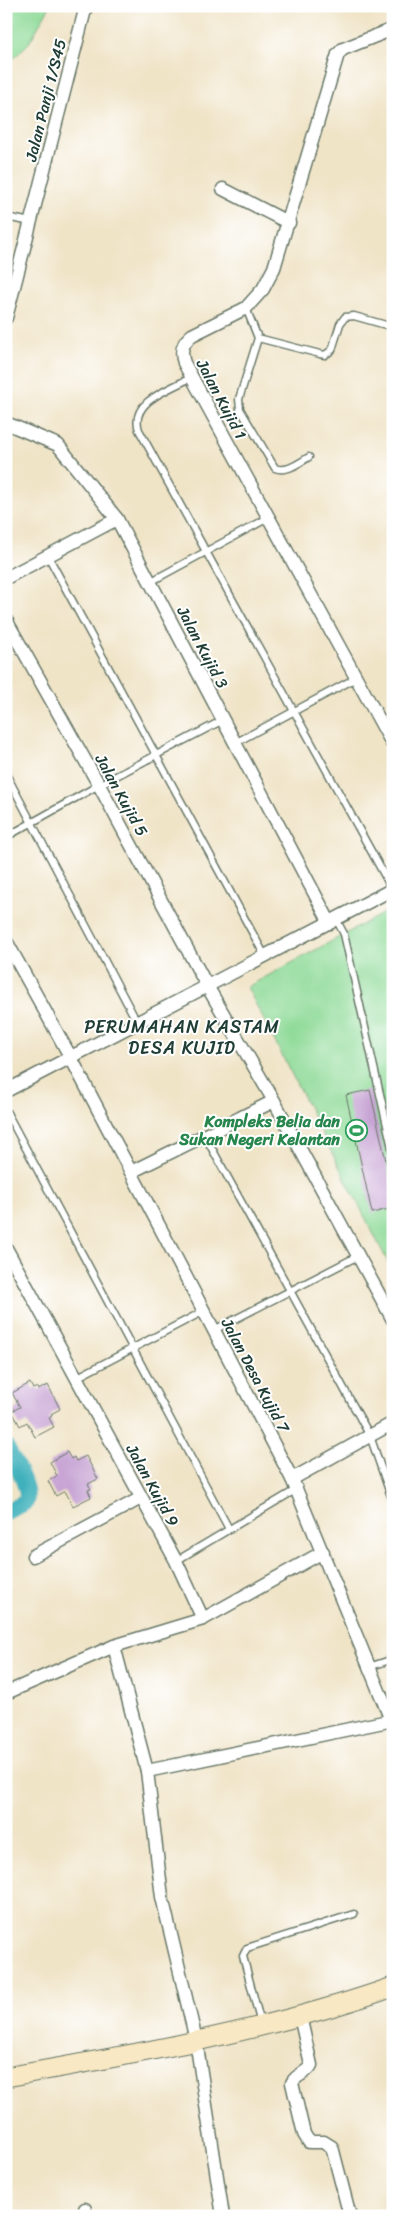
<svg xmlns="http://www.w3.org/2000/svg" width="399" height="2222" font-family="Sriracha,sans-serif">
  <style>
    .green { fill: #8eda97; stroke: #568c66 }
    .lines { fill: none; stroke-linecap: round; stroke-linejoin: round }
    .canal { stroke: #41b1bc; stroke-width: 16 }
    .building { fill: #c7a4d4 }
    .lane-casing { stroke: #687767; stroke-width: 9 }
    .street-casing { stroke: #687767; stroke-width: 15 }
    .secondary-casing { stroke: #687767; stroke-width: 21 }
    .lane { stroke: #fff; stroke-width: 6 }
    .street { stroke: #fff; stroke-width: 12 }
    .secondary { stroke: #f8e8c3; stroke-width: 19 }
    .labels { text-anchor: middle; stroke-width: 4; stroke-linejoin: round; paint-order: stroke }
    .street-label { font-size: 16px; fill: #1f3d34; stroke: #fff }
    .leisure-label { font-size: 16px; font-weight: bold; fill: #27864d; stroke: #fff; text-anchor: end }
    .neighbourhood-label { font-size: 18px; letter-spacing: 1px; fill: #1f3d34; stroke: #fff }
  </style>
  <rect width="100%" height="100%" fill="#fff"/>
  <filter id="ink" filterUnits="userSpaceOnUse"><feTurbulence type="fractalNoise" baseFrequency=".02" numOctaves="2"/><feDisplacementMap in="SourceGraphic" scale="10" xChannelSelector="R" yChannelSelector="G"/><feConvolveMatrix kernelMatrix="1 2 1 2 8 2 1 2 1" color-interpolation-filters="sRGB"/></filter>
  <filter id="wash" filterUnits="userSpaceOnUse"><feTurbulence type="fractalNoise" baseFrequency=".0096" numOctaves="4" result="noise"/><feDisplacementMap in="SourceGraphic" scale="20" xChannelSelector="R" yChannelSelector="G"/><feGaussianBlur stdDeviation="1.12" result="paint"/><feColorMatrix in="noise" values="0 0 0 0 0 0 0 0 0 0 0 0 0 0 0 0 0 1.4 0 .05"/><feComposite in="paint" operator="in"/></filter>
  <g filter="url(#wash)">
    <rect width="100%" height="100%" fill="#f0e4c7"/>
    <!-- green -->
    <g class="green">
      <path d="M6,6h44l-21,37 -20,20 -3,8z"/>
      <path d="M393,908v364l-146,-285z"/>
    </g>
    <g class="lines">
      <!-- canal -->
      <path class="canal" d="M6,1446c7,14 25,42 20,56l-20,10"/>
    </g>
    <g id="blocks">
      <!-- building -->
      <g class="building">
        <path d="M370,1090l23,102v16l-21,5 -26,-118z"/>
        <path d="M30,1383l3,6 4,-2 1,3 10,-5 12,24 -9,5 1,2 -3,2 5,9 -19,10 -8,-15 -7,4 -8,-15 8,-4 -8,-14z"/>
        <path d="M67,1452l4,7 3,-2 2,4 10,-5 12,23 -10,5 3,5 -3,1 3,7 -18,9 -8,-15 -9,5 -8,-15 9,-5 -7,-14z"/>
      </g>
    </g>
  </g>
  <g filter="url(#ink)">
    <use href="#blocks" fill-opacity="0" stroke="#687767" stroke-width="1"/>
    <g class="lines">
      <defs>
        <g id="lane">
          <path d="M6,217l25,5"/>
          <path d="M246,308l12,30 62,16 5,1 7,-5 8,-26 5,-7 9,-1 39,11"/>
          <path d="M258,338l-19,61 1,10 35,59c11,5 24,-5 34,-11"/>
          <path d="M192,377c-21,12 -63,24 -53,53l253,459"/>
          <path d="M48,556l217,400"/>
          <path d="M150,582l118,-64"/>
          <path d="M235,743l121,-65"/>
          <path d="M6,774l131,248"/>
          <path d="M6,837l93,-52 124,-65"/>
          <path d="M336,919l8,15 49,218"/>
          <path d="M6,1111l223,418"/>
          <path d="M205,1136l165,300 23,66"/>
          <path d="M214,1330l144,-74"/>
          <path d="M76,1378l128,-67"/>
          <path d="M176,1561l121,-72"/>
          <path d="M369,1667l24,-8"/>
          <path d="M261,2024l-17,-64 -1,-4 4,-8 107,-34"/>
        </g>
        <g id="street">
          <path d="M393,29l-50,20 -5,5 -64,214 -11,21 -17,19 -54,27c-10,8 -12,16 -8,28l209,382"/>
          <path d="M223,189l66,34"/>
          <path d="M6,318l80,-312"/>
          <path d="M6,423l52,22 59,74 213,404"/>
          <path d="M6,578l111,-59"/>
          <path d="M6,620l93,165 108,201 67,115 119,219"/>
          <path d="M6,941l64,115 222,423 99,241"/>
          <path d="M6,1091l387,-202"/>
          <path d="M131,1172l143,-71"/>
          <path d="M6,1248l170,313 27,58 120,-67"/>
          <path d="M292,1479l101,-56"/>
          <path d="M33,1556l108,-58"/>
          <path d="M114,1646l33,125 15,126 34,143 27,176"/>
          <path d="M6,1693l108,-47 89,-27"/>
          <path d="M147,1771l246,-51"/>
          <path d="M300,2016l11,49c-4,9 -15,9 -19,18l12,51 5,8h15l8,5 18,69"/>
          <path d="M85,2209l1,7"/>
        </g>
        <path id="secondary" d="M6,2077c130,-23 262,-46 387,-90"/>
      </defs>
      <!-- lane casing -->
      <use href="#lane" class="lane-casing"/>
      <!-- street casing -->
      <use href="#street" class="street-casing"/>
      <!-- secondary casing -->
      <use href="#secondary" class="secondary-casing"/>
      <!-- lane -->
      <use href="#lane" class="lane"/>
      <!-- street -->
      <use href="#street" class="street"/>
      <!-- secondary -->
      <use href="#secondary" class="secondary"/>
    </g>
  </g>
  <!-- icons -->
  <defs>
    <symbol id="stadium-ring" viewBox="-11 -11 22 22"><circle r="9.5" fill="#fff" stroke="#2e9e5b" stroke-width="1.5"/><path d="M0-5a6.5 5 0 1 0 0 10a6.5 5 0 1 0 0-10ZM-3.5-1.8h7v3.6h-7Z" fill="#2e9e5b"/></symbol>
  </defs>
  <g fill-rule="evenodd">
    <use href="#stadium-ring" x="344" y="1118" width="25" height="25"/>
  </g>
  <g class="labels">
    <!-- street labels -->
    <g class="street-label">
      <text transform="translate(45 100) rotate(-76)" y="6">Jalan Panji 1/S45</text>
      <text transform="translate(222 399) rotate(62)" y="6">Jalan Kujid 1</text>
      <text transform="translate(203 647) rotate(62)" y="6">Jalan Kujid 3</text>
      <text transform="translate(122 795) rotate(61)" y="6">Jalan Kujid 5</text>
      <text transform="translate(256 1375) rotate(62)" y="6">Jalan Desa Kujid 7</text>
      <text transform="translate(153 1485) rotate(61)" y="6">Jalan Kujid 9</text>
    </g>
    <!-- leisure labels -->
    <g class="leisure-label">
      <text x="340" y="1127">Kompleks Belia dan<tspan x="340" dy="18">Sukan Negeri Kelantan</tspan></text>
    </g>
    <!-- neighbourhood labels -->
    <g class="neighbourhood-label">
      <text x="182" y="1033">PERUMAHAN KASTAM<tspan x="182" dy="21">DESA KUJID</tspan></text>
    </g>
  </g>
  <!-- margin -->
  <rect width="399" height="2222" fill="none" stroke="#fff" stroke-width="25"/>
</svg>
